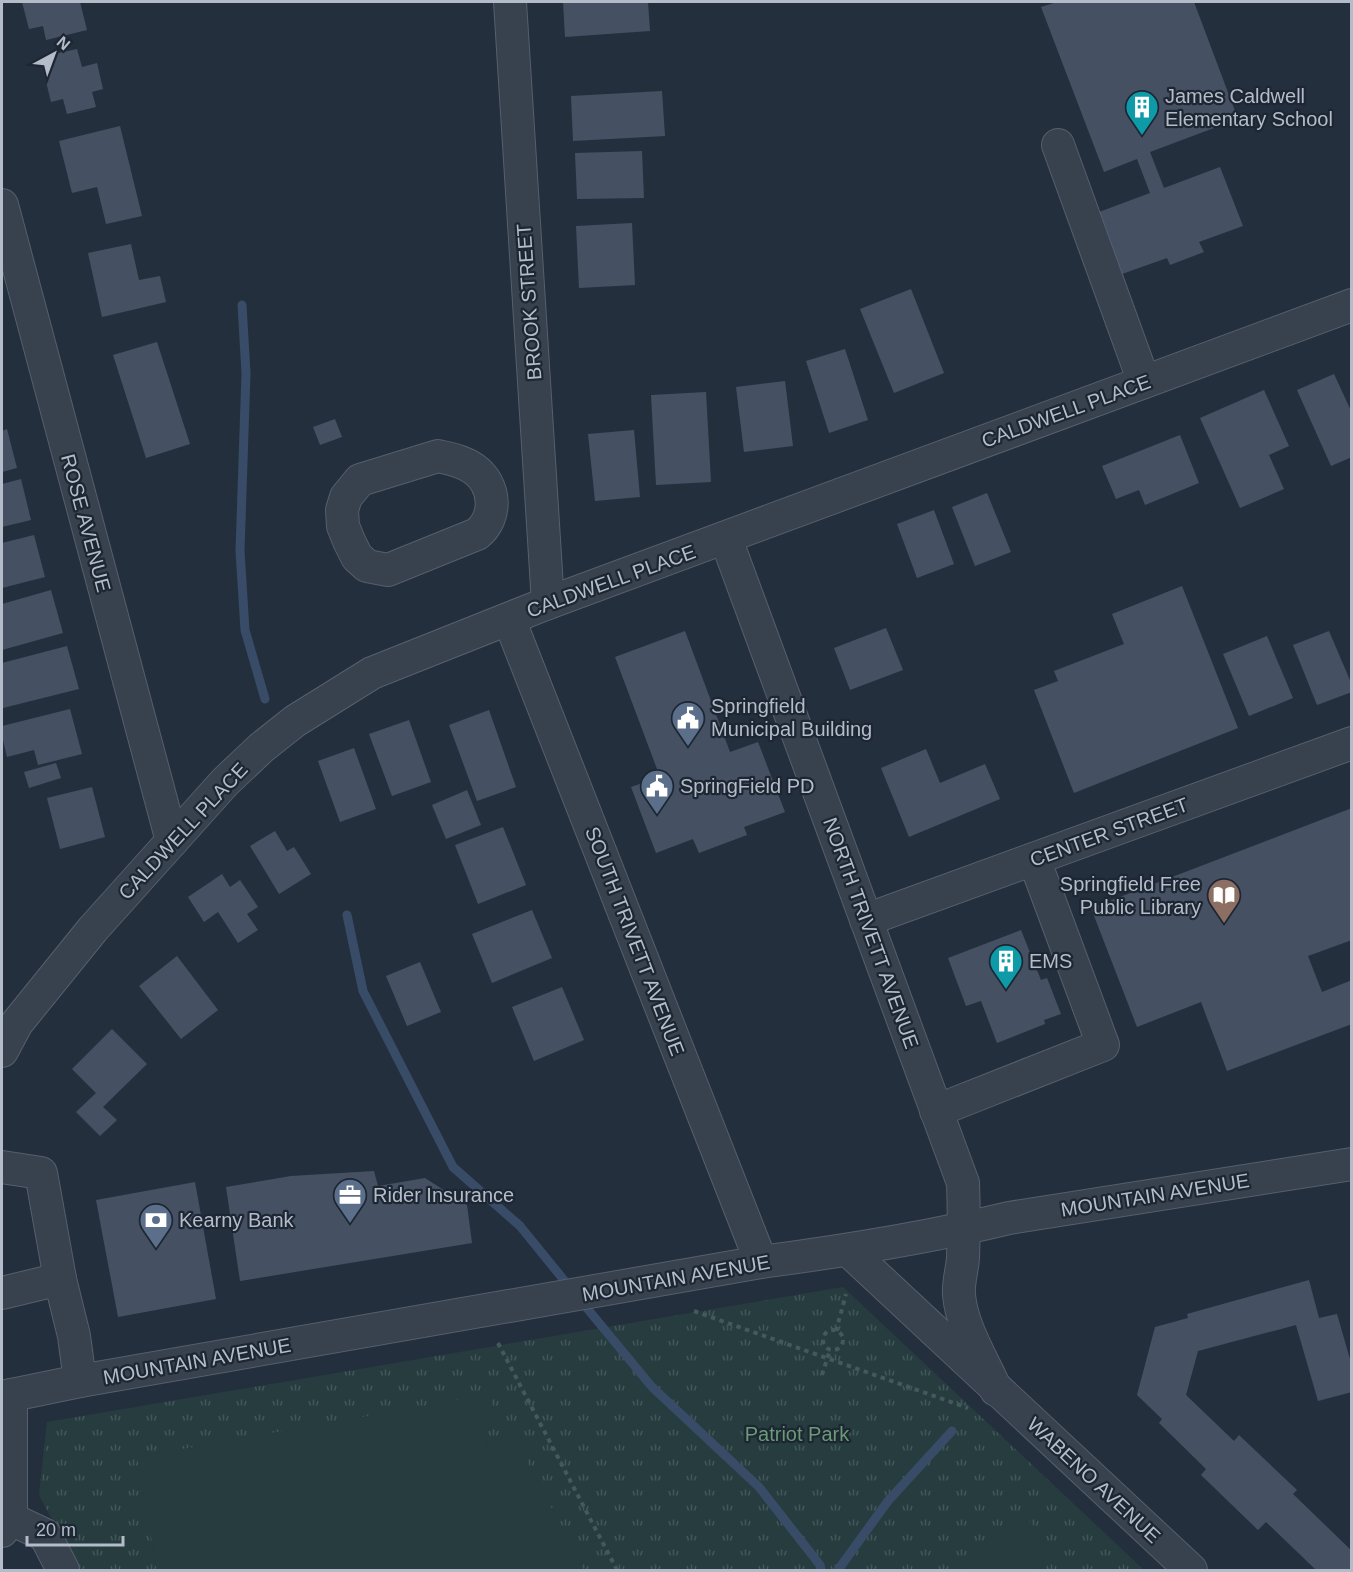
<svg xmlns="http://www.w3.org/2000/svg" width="1353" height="1572" font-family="Arial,sans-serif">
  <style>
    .grass { fill: url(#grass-tufts) }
    .garden { fill: #263c3f }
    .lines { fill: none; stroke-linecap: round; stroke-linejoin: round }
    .stream { stroke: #394c67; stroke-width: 9 }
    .building { fill: #455162 }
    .minor-casing { stroke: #565f6c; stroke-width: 34 }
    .path { stroke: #44595c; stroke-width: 4; stroke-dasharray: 4.5 4.5; stroke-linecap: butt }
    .minor { stroke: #38414e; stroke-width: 32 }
    .labels { text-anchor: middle; stroke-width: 4.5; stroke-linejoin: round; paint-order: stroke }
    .poi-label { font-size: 20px; fill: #b4bcc9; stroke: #1d2633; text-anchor: start }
    .street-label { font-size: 20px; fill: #b4bcc9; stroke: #1d2633 }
    .park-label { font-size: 20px; fill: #6b9a76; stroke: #1d2633 }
  </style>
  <defs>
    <pattern id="grass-tufts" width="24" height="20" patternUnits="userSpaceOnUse" patternTransform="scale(1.5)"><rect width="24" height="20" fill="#263c3f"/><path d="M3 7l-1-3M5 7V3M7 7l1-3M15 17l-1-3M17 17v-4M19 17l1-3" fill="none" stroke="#435659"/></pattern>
  </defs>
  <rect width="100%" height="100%" fill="#242f3e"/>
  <!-- grass -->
  <path class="grass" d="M843,1287l301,283h-1065l-40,-75 8,-73z"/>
  <!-- garden -->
  <g class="garden">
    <path d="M492,1394l-6,58 29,-14 69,132h-427l-20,-113z"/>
    <path d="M1021,1512l35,39 -23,19h-69l-4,-5z"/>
  </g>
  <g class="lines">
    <!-- stream -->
    <g class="stream">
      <path d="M242,305l4,68 -6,178 5,79 20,69"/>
      <path d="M347,915l16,76 90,176 67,59 52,64"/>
      <path d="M581,1301l71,86 107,100 61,78 1,5"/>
      <path d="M838,1570l50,-69 64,-70"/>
    </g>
  </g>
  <!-- building -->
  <g class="building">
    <path d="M22,2h58l7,28 -41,10 -3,-14 -14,3z"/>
    <path d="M563,2h85l2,29 -85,6z"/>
    <path d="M1057,2h137l44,117 -88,33 14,36 56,-21 23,59 -44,16 5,10 -34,13 -3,-7 -45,16 -23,-62 51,-19 -13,-34 -33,13 -63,-165z"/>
    <path d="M77,49l5,18 15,-4 6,26 -11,3 4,15 -29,7 -4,-15 -12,3 -11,-45z"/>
    <path d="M662,91l3,45 -92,5 -2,-45z"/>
    <path d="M120,126l22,90 -36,8 -9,-37 -25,6 -13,-52z"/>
    <path d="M642,151l2,47 -67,1 -2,-46z"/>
    <path d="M632,223l3,62 -56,3 -3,-62z"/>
    <path d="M131,244l8,36 21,-4 6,26 -64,15 -14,-64z"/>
    <path d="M911,289l33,84 -50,20 -34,-84z"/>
    <path d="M157,342l33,102 -44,14 -33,-103z"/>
    <path d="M845,349l23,71 -39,13 -23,-72z"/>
    <path d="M1334,374l18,39v44l-21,9 -34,-76z"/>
    <path d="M785,381l8,65 -49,6 -8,-65z"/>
    <path d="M1264,390l25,56 -20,9 15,34 -44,19 -40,-90z"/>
    <path d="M706,392l5,90 -55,3 -5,-90z"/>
    <path d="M335,419l7,18 -22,8 -7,-18z"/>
    <path d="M7,429l10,39 -15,4v-41z"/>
    <path d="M634,430l6,67 -45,4 -7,-67z"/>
    <path d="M1180,435l19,48 -54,22 -6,-15 -23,9 -14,-33z"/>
    <path d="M21,479l10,41 -29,7v-43z"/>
    <path d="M987,493l24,59 -36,14 -23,-59z"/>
    <path d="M934,510l20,54 -37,14 -20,-54z"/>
    <path d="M34,535l11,42 -43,11v-45z"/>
    <path d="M1182,586l56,142 -164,65 -40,-103 24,-9 -4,-10 70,-27 -12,-30z"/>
    <path d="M51,590l12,43 -61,17v-46z"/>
    <path d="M886,628l17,42 -53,20 -16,-42z"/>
    <path d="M685,631l45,121 28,-10 27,70 -41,15 3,8 -48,18 -6,-14 -37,14 -25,-66 29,-10 -45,-120z"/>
    <path d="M1329,631l23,54v7l-35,13 -24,-60z"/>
    <path d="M1267,636l26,62 -44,18 -26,-62z"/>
    <path d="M67,646l12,43 -76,19 -1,-6v-39z"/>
    <path d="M70,709l12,45 -44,11 -4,-15 -27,7 -5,-21v-10z"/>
    <path d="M489,710l27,77 -39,14 -28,-76z"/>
    <path d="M409,720l22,62 -39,14 -23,-62z"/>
    <path d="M354,748l22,61 -36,13 -22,-61z"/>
    <path d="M926,749l14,34 45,-19 15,35 -91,38 -28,-69z"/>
    <path d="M56,763l5,15 -32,10 -5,-16z"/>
    <path d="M92,787l13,50 -45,12 -13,-51z"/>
    <path d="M467,790l14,35 -35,14 -14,-34z"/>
    <path d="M1352,808v132l-44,16 14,36 30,-12v44l-125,47 -26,-69 -64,25 -46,-119z"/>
    <path d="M503,827l23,58 -48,19 -23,-59z"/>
    <path d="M275,831l12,20 7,-4 17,27 -32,20 -29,-48z"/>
    <path d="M222,874l8,13 10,-7 18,27 -11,7 11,16 -20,13 -20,-31 -14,10 -16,-25z"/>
    <path d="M532,910l20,48 -60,25 -20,-49z"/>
    <path d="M1021,930l20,50 6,-2 14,36 -17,6 1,4 -48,19 -16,-42 -15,5 -18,-48z"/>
    <path d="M177,956l41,54 -37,29 -42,-53z"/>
    <path d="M420,962l21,50 -34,14 -21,-50z"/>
    <path d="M562,987l22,53 -50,21 -22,-54z"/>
    <path d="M112,1029l35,35 -44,43 14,13 -17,16 -24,-24 20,-19 -24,-24z"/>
    <path d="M374,1171l4,15 47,-8 42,27 5,38 -232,38 -14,-94 65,-11z"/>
    <path d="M195,1182l21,117 -98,18 -22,-117z"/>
    <path d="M1309,1280l10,38 18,-4 15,52v26l-34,9 -22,-76 -98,26 -12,44 48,46 5,-6 58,55 -4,4 59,57v19h-36l-50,-48 -8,8 -57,-55 5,-6 -47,-46 3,-4 -25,-24 18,-68 33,-9 -1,-4z"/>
  </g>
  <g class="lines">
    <defs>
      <g id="minor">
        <path d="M510,2l38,601"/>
        <path d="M1058,145l86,237"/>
        <path d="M2,205l170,636"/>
        <path d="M438,456c13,3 25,5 36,13 22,16 24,48 3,65l-89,36 -21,-4 -10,-9 -8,-16 -6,-15 -1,-16 4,-13 14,-17z"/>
        <path d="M726,539l237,644c1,25 1,50 0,75 -1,13 -5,24 -4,37 3,33 24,65 37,95"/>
        <path d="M509,619l252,643"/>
        <path d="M866,920l486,-177"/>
        <path d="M2,1051l15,-28 76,-94 132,-147 36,-34 34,-27 77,-48 176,-70 804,-298"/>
        <path d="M936,1111l167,-66 -69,-186"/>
        <path d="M2,1167l39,6 19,106 14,57 6,45"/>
        <path d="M848,1250l343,320"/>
        <path d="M2,1293l58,-14"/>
        <path d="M2,1397l78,-16 681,-119c83,-11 166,-24 248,-44l343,-54"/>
        <path d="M11,1519l34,16 18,35"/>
        <path d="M2,1531l9,-12v-124"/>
      </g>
    </defs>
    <!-- minor casing -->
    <use href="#minor" class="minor-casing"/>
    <!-- path -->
    <g class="path">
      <path d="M694,1311l274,97"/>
      <circle cx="833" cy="1340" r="10"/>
      <path d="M836,1331l10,-37"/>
      <path d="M498,1343l119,227"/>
      <path d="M822,1375l8,-25"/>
    </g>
    <!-- minor -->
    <use href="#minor" class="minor"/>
  </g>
  <!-- icons -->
  <defs>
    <symbol id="building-pin" viewBox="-11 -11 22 30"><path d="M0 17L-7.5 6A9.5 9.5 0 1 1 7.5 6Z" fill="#0f9aa8" stroke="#1d2633"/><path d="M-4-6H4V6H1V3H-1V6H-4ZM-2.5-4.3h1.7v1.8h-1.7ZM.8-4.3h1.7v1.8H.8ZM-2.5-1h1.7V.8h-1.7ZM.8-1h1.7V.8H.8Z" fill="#fff"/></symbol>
    <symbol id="civic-pin" viewBox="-11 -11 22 30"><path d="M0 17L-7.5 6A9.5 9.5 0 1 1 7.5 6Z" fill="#5c6f8a" stroke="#1d2633"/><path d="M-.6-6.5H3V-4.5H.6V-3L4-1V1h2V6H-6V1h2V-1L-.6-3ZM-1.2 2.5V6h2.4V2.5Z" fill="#fff"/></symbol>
    <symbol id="library-pin" viewBox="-11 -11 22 30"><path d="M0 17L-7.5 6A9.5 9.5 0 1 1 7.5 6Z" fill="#8d6e63" stroke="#1d2633"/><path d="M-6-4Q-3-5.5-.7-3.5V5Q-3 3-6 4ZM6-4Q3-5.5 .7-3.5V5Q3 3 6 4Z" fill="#fff"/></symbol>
    <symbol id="office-pin" viewBox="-11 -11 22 30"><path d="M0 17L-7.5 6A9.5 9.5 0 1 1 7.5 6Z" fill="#5c6f8a" stroke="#1d2633"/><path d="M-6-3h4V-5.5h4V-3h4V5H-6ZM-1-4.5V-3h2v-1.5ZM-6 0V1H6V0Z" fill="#fff"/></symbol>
    <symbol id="bank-pin" viewBox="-11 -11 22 30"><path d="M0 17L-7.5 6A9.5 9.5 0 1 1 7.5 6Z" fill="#5c6f8a" stroke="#1d2633"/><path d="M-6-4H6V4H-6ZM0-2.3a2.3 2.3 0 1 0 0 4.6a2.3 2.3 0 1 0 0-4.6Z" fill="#fff"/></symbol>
  </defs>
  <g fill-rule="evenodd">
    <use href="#building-pin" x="1123" y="88" width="38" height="52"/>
    <use href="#civic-pin" x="669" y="699" width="38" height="52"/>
    <use href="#civic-pin" x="638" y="767" width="38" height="52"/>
    <use href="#library-pin" x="1205" y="876" width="38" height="52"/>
    <use href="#building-pin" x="987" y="942" width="38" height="52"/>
    <use href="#office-pin" x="331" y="1176" width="38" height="52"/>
    <use href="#bank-pin" x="137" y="1201" width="38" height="52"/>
  </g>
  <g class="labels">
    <!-- poi labels -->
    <g class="poi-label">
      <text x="1165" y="103">James Caldwell<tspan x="1165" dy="23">Elementary School</tspan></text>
      <text x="711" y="713">Springfield<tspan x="711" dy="23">Municipal Building</tspan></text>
      <text x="680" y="793">SpringField PD</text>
      <text x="1201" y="891" text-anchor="end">Springfield Free<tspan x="1201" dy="23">Public Library</tspan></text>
      <text x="1029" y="968">EMS</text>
      <text x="373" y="1202">Rider Insurance</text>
      <text x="179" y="1227">Kearny Bank</text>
    </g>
    <!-- street labels -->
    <g class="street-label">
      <text transform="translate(529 302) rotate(-94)" y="7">BROOK STREET</text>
      <text transform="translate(1066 411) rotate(-20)" y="7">CALDWELL PLACE</text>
      <text transform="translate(86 523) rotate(75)" y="7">ROSE AVENUE</text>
      <text transform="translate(611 581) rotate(-20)" y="7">CALDWELL PLACE</text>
      <text transform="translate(183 831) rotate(-47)" y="7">CALDWELL PLACE</text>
      <text transform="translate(1109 832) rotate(-20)" y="7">CENTER STREET</text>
      <text transform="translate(871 933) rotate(70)" y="7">NORTH TRIVETT AVENUE</text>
      <text transform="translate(635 941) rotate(69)" y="7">SOUTH TRIVETT AVENUE</text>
      <text transform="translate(1155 1195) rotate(-9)" y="7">MOUNTAIN AVENUE</text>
      <text transform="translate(676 1278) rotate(-10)" y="7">MOUNTAIN AVENUE</text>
      <text transform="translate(197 1361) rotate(-10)" y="7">MOUNTAIN AVENUE</text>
      <text transform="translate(1094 1480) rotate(43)" y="7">WABENO AVENUE</text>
    </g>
    <!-- park labels -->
    <g class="park-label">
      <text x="797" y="1441">Patriot Park</text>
    </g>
  </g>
  <!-- border -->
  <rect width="1353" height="1572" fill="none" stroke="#b4bcc9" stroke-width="6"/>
  <!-- north arrow -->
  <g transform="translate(54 54) rotate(41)" stroke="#1d2633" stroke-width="4.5" paint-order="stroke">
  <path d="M0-4.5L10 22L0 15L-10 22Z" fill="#b4bcc9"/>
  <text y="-9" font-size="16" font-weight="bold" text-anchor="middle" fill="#b4bcc9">N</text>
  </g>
  <!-- scale -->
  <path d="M27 1536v9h96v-9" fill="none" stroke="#b4bcc9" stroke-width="3"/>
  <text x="36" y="1536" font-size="18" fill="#b4bcc9" stroke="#1d2633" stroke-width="4.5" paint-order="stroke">20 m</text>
</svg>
